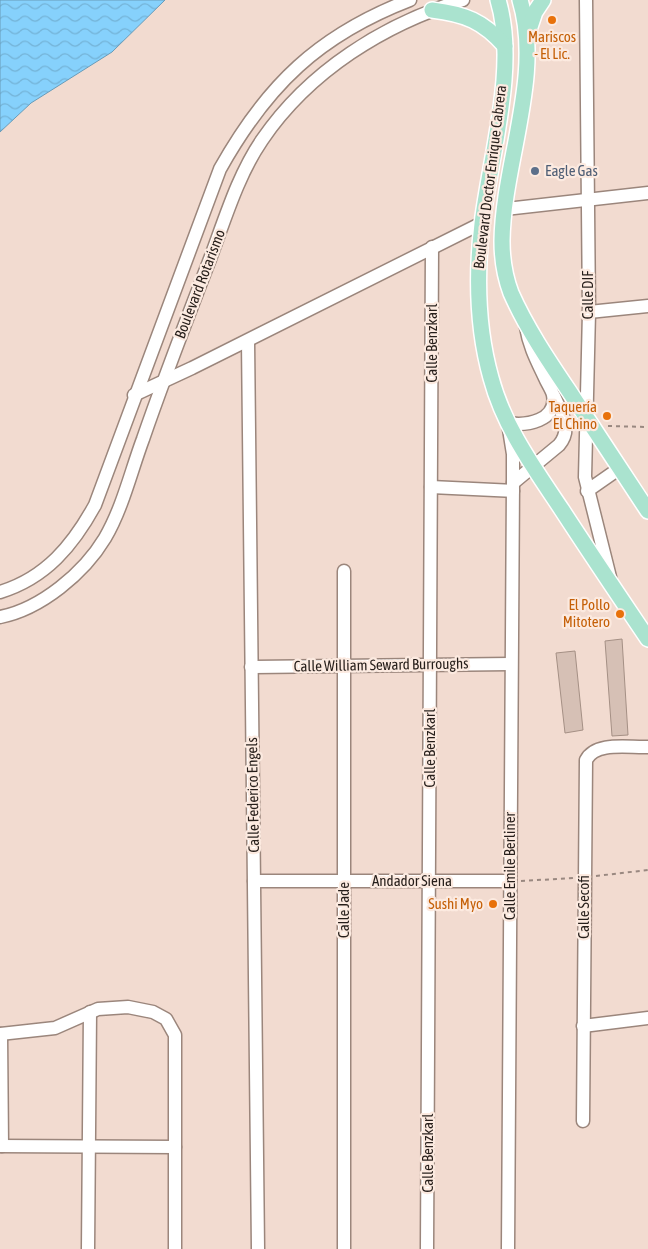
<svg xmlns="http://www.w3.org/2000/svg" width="648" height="1249" font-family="'Asap Condensed',sans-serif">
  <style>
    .water { fill: url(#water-waves); stroke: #699bb8 }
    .building { fill: #d6c0b5; stroke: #a59085 }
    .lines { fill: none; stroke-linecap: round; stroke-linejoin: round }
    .minor-casing { stroke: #9b867c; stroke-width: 15 }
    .major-casing { stroke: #fff; stroke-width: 18 }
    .path { stroke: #998880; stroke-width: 2; stroke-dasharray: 4 4; stroke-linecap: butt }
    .minor { stroke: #fff; stroke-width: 12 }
    .major { stroke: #aae3cf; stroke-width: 15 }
    .food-dot { fill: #e8710a; stroke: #fceae0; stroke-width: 2 }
    .service-dot { fill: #5c6f8a; stroke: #fceae0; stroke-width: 2 }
    .labels { text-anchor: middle; stroke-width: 4.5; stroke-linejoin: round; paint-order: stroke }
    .food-label { font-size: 15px; fill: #c56008; stroke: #fceae0; text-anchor: end }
    .service-label { font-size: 15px; fill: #4e5e75; stroke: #fceae0; text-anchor: start }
    .street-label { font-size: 15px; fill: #261e1a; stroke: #fceae0 }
  </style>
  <defs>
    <pattern id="water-waves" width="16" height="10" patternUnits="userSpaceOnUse" patternTransform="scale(1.25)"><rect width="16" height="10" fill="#86d1fc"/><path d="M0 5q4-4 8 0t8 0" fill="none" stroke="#74b3d7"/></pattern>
  </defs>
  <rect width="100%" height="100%" fill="#f2dbd0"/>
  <!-- water -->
  <path class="water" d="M0,0h165l-53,52 -81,51 -31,29z"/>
  <!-- building -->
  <g class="building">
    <path d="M622,639l6,96 -16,1 -7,-95z"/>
    <path d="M575,651l8,79 -18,3 -9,-80z"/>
  </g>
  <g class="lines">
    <defs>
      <g id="minor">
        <path d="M586,0l3,312 -4,165 25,100"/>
        <path d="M506,209l142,-16"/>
        <path d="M589,312l59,-6"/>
        <path d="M248,341l10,908"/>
        <path d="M134,395l58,-27 290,-145"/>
        <path d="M513,483l46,-38c14,-16 2,-33 -5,-49"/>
        <path d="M431,487l82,4"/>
        <path d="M587,491l33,-23"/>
        <path d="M344,571v678"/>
        <path d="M0,592c46,-14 73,-47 95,-87l125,-336c47,-84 99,-134 190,-169"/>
        <path d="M0,617c41,-8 84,-44 105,-79 18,-31 26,-67 38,-99 21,-61 44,-120 67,-180 15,-40 28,-84 52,-119 47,-69 122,-116 201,-140"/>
        <path d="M251,667l260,-3"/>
        <path d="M254,881h256"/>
        <path d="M583,1026l65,-8"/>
        <path d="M0,1034l55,-6 43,-19 30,-2 25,5 13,7 9,16v214"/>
        <path d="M1,1034l1,112"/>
        <path d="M583,1121l3,-361c10,-19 43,-12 62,-13"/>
        <path d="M0,1146l175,1"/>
        <path d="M88,1249l2,-237"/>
        <path d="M427,1249l5,-1002"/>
        <path d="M508,1249l5,-766v-29l-5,-31c18,3 50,-2 45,-28 -1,-5 -6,-12 -8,-17 -8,-17 -16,-32 -19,-51"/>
      </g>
      <g id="major">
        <path d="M498,0c20,66 -8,157 -16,224 -6,52 -5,104 9,154 13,49 43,90 71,132 28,43 57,86 86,129"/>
        <path d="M520,0c23,76 -17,163 -18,241 0,16 3,36 9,52 15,34 37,67 58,98 26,40 53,80 79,120"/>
        <path d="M432,10c33,4 51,11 73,36"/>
        <path d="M528,33l7,-21 8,-12"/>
      </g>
    </defs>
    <!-- minor casing -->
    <use href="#minor" class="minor-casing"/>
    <!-- major casing -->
    <use href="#major" class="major-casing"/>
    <!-- path -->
    <g class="path">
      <path d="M608,426l40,1"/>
      <path d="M596,876l52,-6"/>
      <path d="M521,881l53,-3"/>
    </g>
    <!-- minor -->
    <use href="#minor" class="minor"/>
    <!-- major -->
    <use href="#major" class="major"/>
  </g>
  <!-- markers -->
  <g class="food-dot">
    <circle cx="552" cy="20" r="5"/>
    <circle cx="607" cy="416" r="5"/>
    <circle cx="620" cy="614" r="5"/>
    <circle cx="493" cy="904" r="5"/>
  </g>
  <circle class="service-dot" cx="535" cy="171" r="5"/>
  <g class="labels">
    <!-- food labels -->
    <g class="food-label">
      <text x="552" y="42" text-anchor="middle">Mariscos<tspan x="552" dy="17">- El Lic.</tspan></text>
      <text x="597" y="412">Taquería<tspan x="597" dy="17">El Chino</tspan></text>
      <text x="610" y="610">El Pollo<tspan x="610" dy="17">Mitotero</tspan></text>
      <text x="483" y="909">Sushi Myo</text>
    </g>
    <!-- service labels -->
    <g class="service-label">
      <text x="545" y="176">Eagle Gas</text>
    </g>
    <!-- street labels -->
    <g class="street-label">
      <text transform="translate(490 177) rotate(-83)" y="5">Boulevard Doctor Enrique Cabrera</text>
      <text transform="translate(200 284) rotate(-69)" y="5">Boulevard Rotarismo</text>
      <text transform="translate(588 295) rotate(-90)" y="5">Calle DIF</text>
      <text transform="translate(432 343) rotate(-90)" y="5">Calle Benzkarl</text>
      <text transform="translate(381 665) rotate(-1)" y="5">Calle William Seward Burroughs</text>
      <text transform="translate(430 748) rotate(-90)" y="5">Calle Benzkarl</text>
      <text transform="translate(253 795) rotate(-91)" y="5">Calle Federico Engels</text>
      <text transform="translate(510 866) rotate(-90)" y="5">Calle Emile Berliner</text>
      <text x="412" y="886">Andador Siena</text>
      <text transform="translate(584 907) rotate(-90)" y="5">Calle Secofi</text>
      <text transform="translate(344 910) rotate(-90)" y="5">Calle Jade</text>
      <text transform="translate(428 1153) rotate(-90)" y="5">Calle Benzkarl</text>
    </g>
  </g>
</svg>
